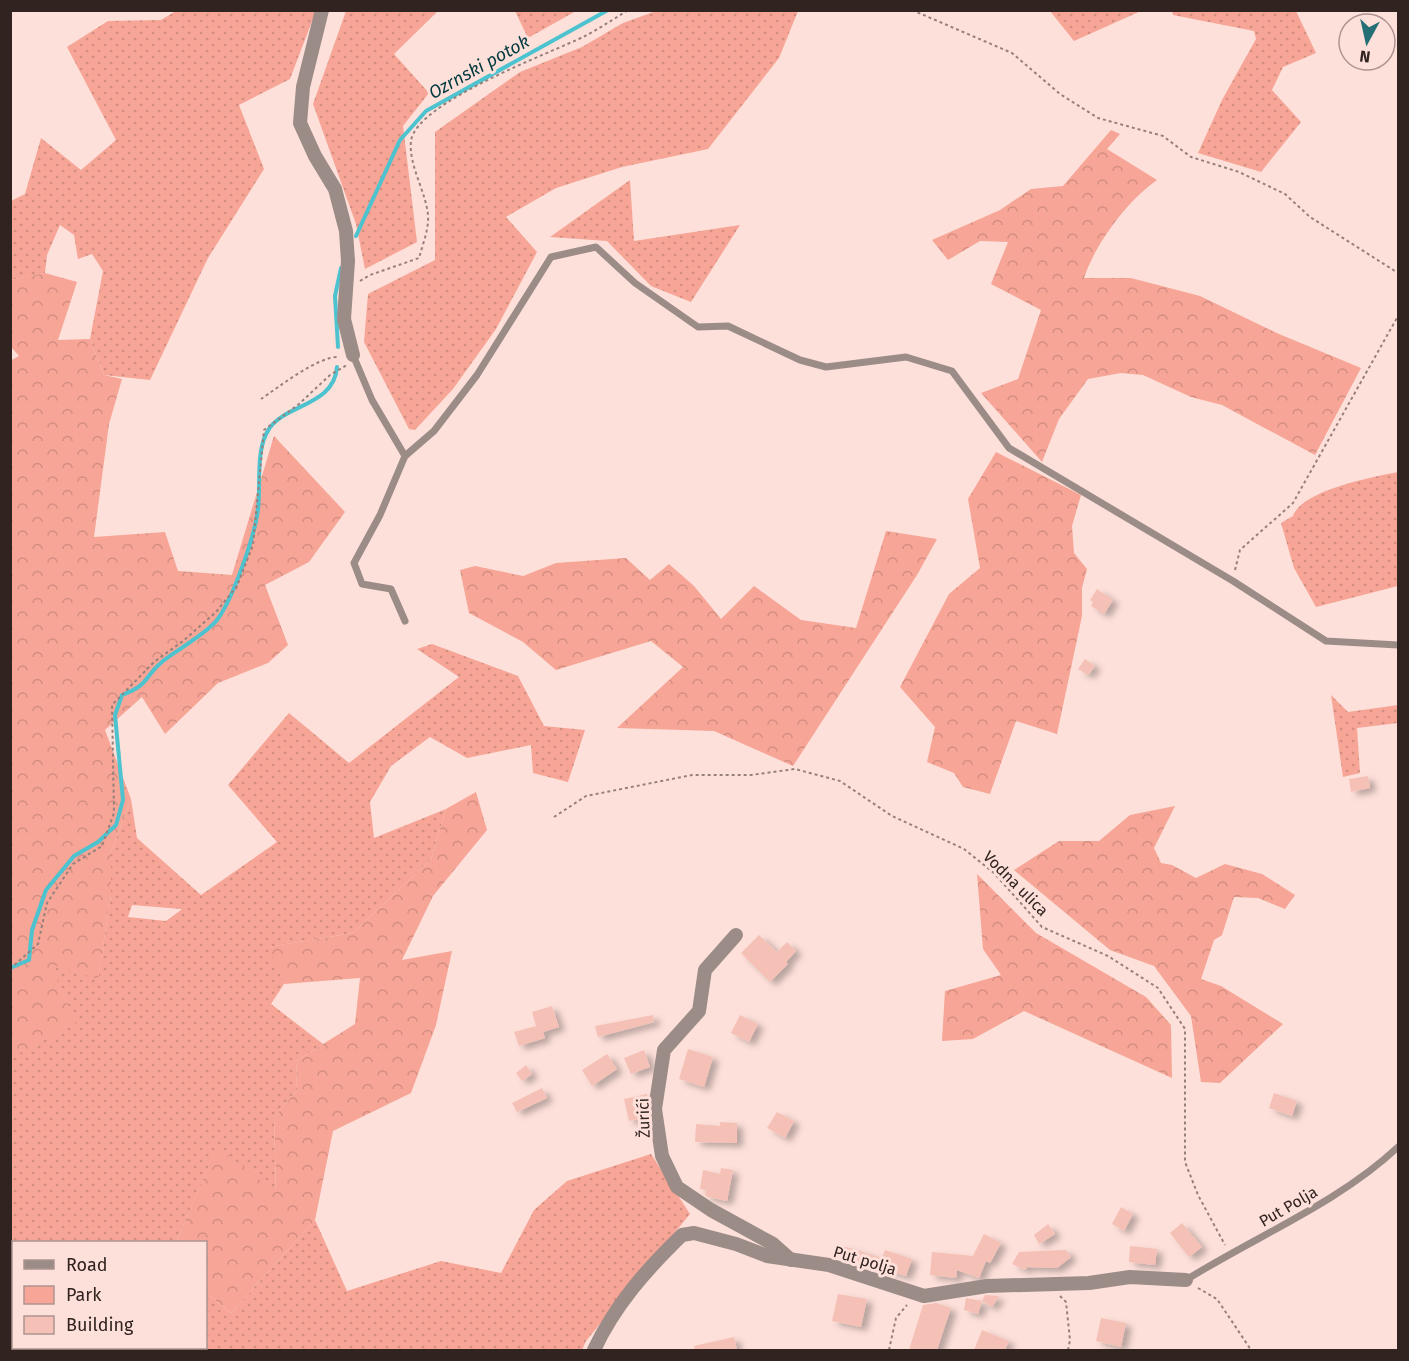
<svg xmlns="http://www.w3.org/2000/svg" width="1409" height="1361" font-family="'Fira Sans',sans-serif">
  <style>
    .green { fill: url(#green-dots); fill-rule: evenodd }
    .forest { fill: url(#forest-crowns) }
    .lines { fill: none; stroke-linecap: round; stroke-linejoin: round }
    .stream { stroke: #4cc3ce; stroke-width: 4 }
    .building { fill: #f5c0b5; filter: url(#shadow) }
    .path { stroke: #96807c; stroke-width: 2; stroke-dasharray: 3 3; stroke-linecap: butt }
    .service { stroke: #9b8c88; stroke-width: 7 }
    .minor { stroke: #9b8c88; stroke-width: 14 }
    .labels { text-anchor: middle; stroke-width: 6; stroke-linejoin: round; paint-order: stroke }
    .street-label { font-size: 16px; fill: #312320; stroke: #fee0da }
    .water-label { font-size: 18px; font-style: italic; fill: #003a3f; stroke: #fee0da }
  </style>
  <defs>
    <pattern id="green-dots" width="8" height="8" patternUnits="userSpaceOnUse" patternTransform="scale(1.5)"><rect width="8" height="8" fill="#f6a596"/><path d="M2 2h.1M6 6h.1" fill="none" stroke="#d38e81" stroke-width="1.8" stroke-linecap="round"/></pattern>
    <pattern id="forest-crowns" width="20" height="18" patternUnits="userSpaceOnUse" patternTransform="scale(1.5)"><rect width="20" height="18" fill="#f6a596"/><path d="M2 6a3 3 0 1 1 6 0M12 15a3 3 0 1 1 6 0" fill="none" stroke="#d38e81"/></pattern>
    <filter id="shadow"><feDropShadow dx="6" dy="4" stdDeviation="3" flood-color="#0004"/></filter>
  </defs>
  <rect width="100%" height="100%" fill="#fee0da"/>
  <!-- green -->
  <g class="green">
    <path d="M176,11h140l-26,68 -51,26 25,64 -56,89 -58,122 -46,-5 -14,-36 13,-68 -11,-17 -14,5 -4,-24 -14,-10 -13,30 -2,18 -34,7v-79l14,-7 16,-56 40,32 35,-30 -49,-93 41,-26 53,-1z"/>
    <path d="M346,11h92l-44,43 35,39 -26,33 14,116 -52,27 -9,-45 -43,-120z"/>
    <path d="M515,11h61l-48,27z"/>
    <path d="M656,11h142l-19,47 -71,91 -86,18 -66,21 -50,29 31,35 -41,77 -43,60 -38,41 -6,-1 -45,-87 4,-48 67,-34v-128l85,-60 62,-25 41,-24z"/>
    <path d="M1050,11h91l-67,30z"/>
    <path d="M1172,11h124l20,42 -33,14 -11,23 29,32 -40,50 -63,-19 24,-53 34,-61 -2,-8 -81,-16z"/>
    <path d="M630,180l4,61 106,-16 -49,77 -40,-16 -44,-45 -57,-4z"/>
    <path d="M1398,472v114l-82,21 -22,-39 -13,-45 12,-7c9,-26 80,-39 105,-44z"/>
    <path d="M432,644l86,32 26,50 41,4 -17,52 -35,-9 -2,-28 -64,13 -37,-21 -39,29 -21,36 4,36 72,-29 -15,50 -78,74 -84,14 15,37 -13,20 52,40 -27,17 1,29 -23,27 2,76 -59,-45 -41,94h-162v106h192v-55l25,20 84,-93 32,71 94,-30 60,12 33,-63 33,-29 84,-27 39,60 -104,127 -4,9h-571l-1,-292 7,-6 32,-89 49,15 13,-83v-43l20,-53 6,39 64,57 76,-53 -49,-57 61,-72 60,50 110,-86 -42,-28zM132,905l49,4v1l-15,11 -38,-4z"/>
    <path d="M1331,695l17,17 50,-7v18l-41,5 3,45 -17,4z"/>
  </g>
  <!-- forest -->
  <g class="forest">
    <path d="M1111,130l9,4 -13,15 50,31c-29,20 -62,64 -73,98h47l69,18 79,38 82,34 -46,87 -93,-50 -31,-8 -48,-22 -22,-2 -33,6 -29,40 -17,43 -61,-69 37,-14 23,-69 -50,-26 17,-42 -28,-1 -32,19 -16,-20 68,-30 31,-21 32,-3z"/>
    <path d="M45,273l32,9 -19,58 32,-1 14,36 18,4 -13,45 -15,113 71,-5 13,39 54,4 42,-139 71,76 -36,50 -44,23 23,60 -20,18 -50,20 -53,51 -23,-37 -37,33 26,69 -20,53v43l-13,84 -48,-15 26,59 -65,35 -1,-697 9,-5 -8,-9 -1,-67z"/>
    <path d="M996,452l85,43 -9,31 2,27 13,16 -5,19v28l-25,118 -41,-13 -26,73 -27,-7 -9,-14 -27,-11 8,-35 -35,-40 49,-93 31,-26 -12,-69z"/>
    <path d="M886,531l51,8 -20,36 -124,191 -79,-35 -97,-3 66,-61 -32,-26 -95,29 -33,-28 -54,-29 -9,-43 15,-4 48,10 33,-13 70,-5 24,22 19,-16 25,22 27,33 33,-33 47,34 55,8z"/>
    <path d="M476,792l11,38 -54,66 -31,64 50,-9 -16,74 -25,68 -78,38 -18,89 -84,93 -25,-20v-51h-30l41,-95 59,45 -2,-75 23,-27 -1,-29 59,-37 5,-46 -76,6 -16,-37 85,-14 78,-74 15,-50z"/>
    <path d="M1175,806l-21,42 7,15 11,2 24,13 29,-14 37,10 33,21 -10,14 -27,-11 -24,-1 -12,38 -8,5 -13,39 20,7 62,38 -63,59 -19,-1 -10,-66 -37,-50 -44,-16 -96,-80 45,-29h40l31,-26z"/>
    <path d="M977,874l59,59 110,64 25,28 1,53 -148,-67 -51,28 -31,2 3,-50 56,-16 -18,-26z"/>
  </g>
  <g class="lines">
    <!-- stream -->
    <g class="stream">
      <path d="M356,236l44,-96 26,-29 182,-101"/>
      <path d="M338,347l-3,-51 6,-28"/>
      <path d="M10,968l19,-8 3,-30 14,-40 28,-34 24,-14 18,-17 7,-25 -8,-85 7,-20c29,-11 21,-18 41,-34 15,-12 43,-27 54,-41 16,-21 38,-85 41,-111 3,-23 -3,-60 11,-80 16,-25 65,-23 68,-62"/>
    </g>
  </g>
  <!-- building -->
  <g class="building">
    <path d="M1097,589l16,11 -9,14 -13,-8 2,-4 -3,-2z"/>
    <path d="M1085,659l10,7 -7,9 -10,-6z"/>
    <path d="M1368,776l2,12 -19,4 -2,-13z"/>
    <path d="M759,935l18,17 10,-10 9,9 -10,11 2,2 -18,18 -29,-29z"/>
    <path d="M552,1006l7,21 -16,5 2,6 -26,8 -5,-14 22,-6 -4,-14z"/>
    <path d="M653,1015l1,7 -56,15 -3,-11z"/>
    <path d="M740,1015l18,9 -9,18 -18,-9z"/>
    <path d="M688,1049l25,8 -9,30 -25,-8z"/>
    <path d="M644,1050l6,17 -19,7 -7,-16z"/>
    <path d="M607,1054l10,15 -25,17 -10,-16z"/>
    <path d="M526,1065l6,9 -10,7 -6,-8z"/>
    <path d="M542,1088l5,10 -30,14 -5,-9z"/>
    <path d="M1274,1093l23,8 -5,15 -23,-8z"/>
    <path d="M647,1094v23l-18,4 -5,-22z"/>
    <path d="M777,1112l17,9 -9,17 -18,-10z"/>
    <path d="M720,1122l17,1v20l-42,-1 1,-18 24,2z"/>
    <path d="M721,1168l12,2 -6,31 -19,-4 -3,-2 1,-5 -6,-1 3,-19 17,4z"/>
    <path d="M1121,1207l12,7 -9,17 -12,-7z"/>
    <path d="M1182,1223l20,24 -13,10 -19,-24z"/>
    <path d="M1048,1224l7,10 -16,10 -5,-9z"/>
    <path d="M984,1234l17,9 -11,20 -4,-2 -7,17 -22,-8 -1,8 -26,-3 2,-23 41,4z"/>
    <path d="M843,1246l39,12 3,-8 27,9 -6,17 -60,-17 1,-2 -7,-2z"/>
    <path d="M1130,1246l27,3 -2,16 -26,-3z"/>
    <path d="M1066,1250l5,7 -14,11 -30,-1 -2,3 -13,-6 7,-12z"/>
    <path d="M838,1294l29,5 -6,28 -29,-6z"/>
    <path d="M985,1295l14,1 -7,11 -10,-6z"/>
    <path d="M966,1298l16,3 -4,13 -14,-4z"/>
    <path d="M936,1303l15,5 -14,42h-28l14,-45z"/>
    <path d="M1101,1318l25,5 -5,24 -25,-6z"/>
    <path d="M982,1330l27,11 -4,9h-31z"/>
    <path d="M734,1337l3,13h-42l-1,-4z"/>
  </g>
  <g class="lines">
    <!-- path -->
    <g class="path">
      <path d="M912,10l100,43 48,41 38,24 65,18 28,21 48,15 46,22 25,23 88,56"/>
      <path d="M360,281l10,-6 49,-17c3,-11 8,-24 9,-36 2,-24 -20,-55 -17,-81 5,-39 140,-88 174,-105 15,-8 29,-17 43,-26"/>
      <path d="M261,399c18,-12 57,-43 78,-42"/>
      <path d="M1235,570l5,-20 53,-47 105,-187"/>
      <path d="M554,817l32,-21 106,-21h59l44,-6 45,12 52,35 72,33 30,24 48,54 66,29 50,32 27,41v133l13,33 27,50"/>
      <path d="M10,969l28,-25 9,-41 26,-39 29,-18 12,-33 -2,-108 42,-43 29,-21 33,-29 21,-26 16,-41 11,-115 35,-26 31,-29 17,-10"/>
      <path d="M1198,1288l19,11 34,51"/>
      <path d="M1060,1296l6,6 4,38 -2,10"/>
      <path d="M889,1350l7,-32 11,-13"/>
    </g>
    <!-- service -->
    <g class="service">
      <path d="M353,355l19,45 33,56"/>
      <path d="M405,621l-14,-32 -29,-5 -8,-21 26,-48 25,-59 29,-25 43,-56 74,-118 45,-10 39,36 63,44 30,-1 72,34 26,7 80,-10 46,14 57,77 224,133 93,60 72,4"/>
      <path d="M1186,1280c70,-44 151,-76 212,-133"/>
    </g>
    <!-- minor -->
    <g class="minor">
      <path d="M322,10l-19,77 -3,36 15,33 20,33 11,42 2,30 -4,58 9,36"/>
      <path d="M736,935l-31,35 -6,41 -35,39 -9,59 7,47 15,31 34,23 62,34 18,16"/>
      <path d="M594,1350c21,-45 52,-80 88,-115l12,-2 42,11 31,12 62,9 95,31 63,-10 102,-3 41,-6 56,3"/>
    </g>
  </g>
  <g class="labels">
    <!-- street labels -->
    <g class="street-label">
      <text transform="translate(1016 883) rotate(45)" y="6">Vodna ulica</text>
      <text transform="translate(643 1118) rotate(-92)" y="6">Žurići</text>
      <text transform="translate(1288 1206) rotate(-30)" y="6">Put Polja</text>
      <text transform="translate(865 1260) rotate(17)" y="6">Put polja</text>
    </g>
    <!-- water labels -->
    <g class="water-label">
      <text transform="translate(479 67) rotate(-29)" y="6">Ozrnski potok</text>
    </g>
  </g>
  <!-- border -->
  <rect width="1409" height="1361" fill="none" stroke="#312320" stroke-width="24"/>
  <!-- legend -->
  <rect x="12" y="1241" width="195" height="108" fill="#fee0da" stroke="#ac9490" stroke-width="1.5"/>
  <rect x="24" y="1260" width="30" height="9" fill="#9b8c88" stroke="#ac9490" stroke-width="1.5"/>
  <text x="66" y="1271" font-size="18" fill="#312320">Road</text>
  <rect x="24" y="1286" width="30" height="18" fill="#f6a596" stroke="#ac9490" stroke-width="1.5"/>
  <text x="66" y="1301" font-size="18" fill="#312320">Park</text>
  <rect x="24" y="1316" width="30" height="18" fill="#f5c0b5" stroke="#ac9490" stroke-width="1.5"/>
  <text x="66" y="1331" font-size="18" fill="#312320">Building</text>
  <!-- north arrow -->
  <g transform="translate(1367 42) rotate(188)"><circle r="28" fill="#fee0da" stroke="#ac9490" stroke-width="1.5"/>
  <path d="M0-4.5L10 22L0 15L-10 22Z" fill="#246f76"/>
  <text y="-9" font-size="16" font-weight="bold" text-anchor="middle" fill="#312320">N</text>
  </g>
</svg>
